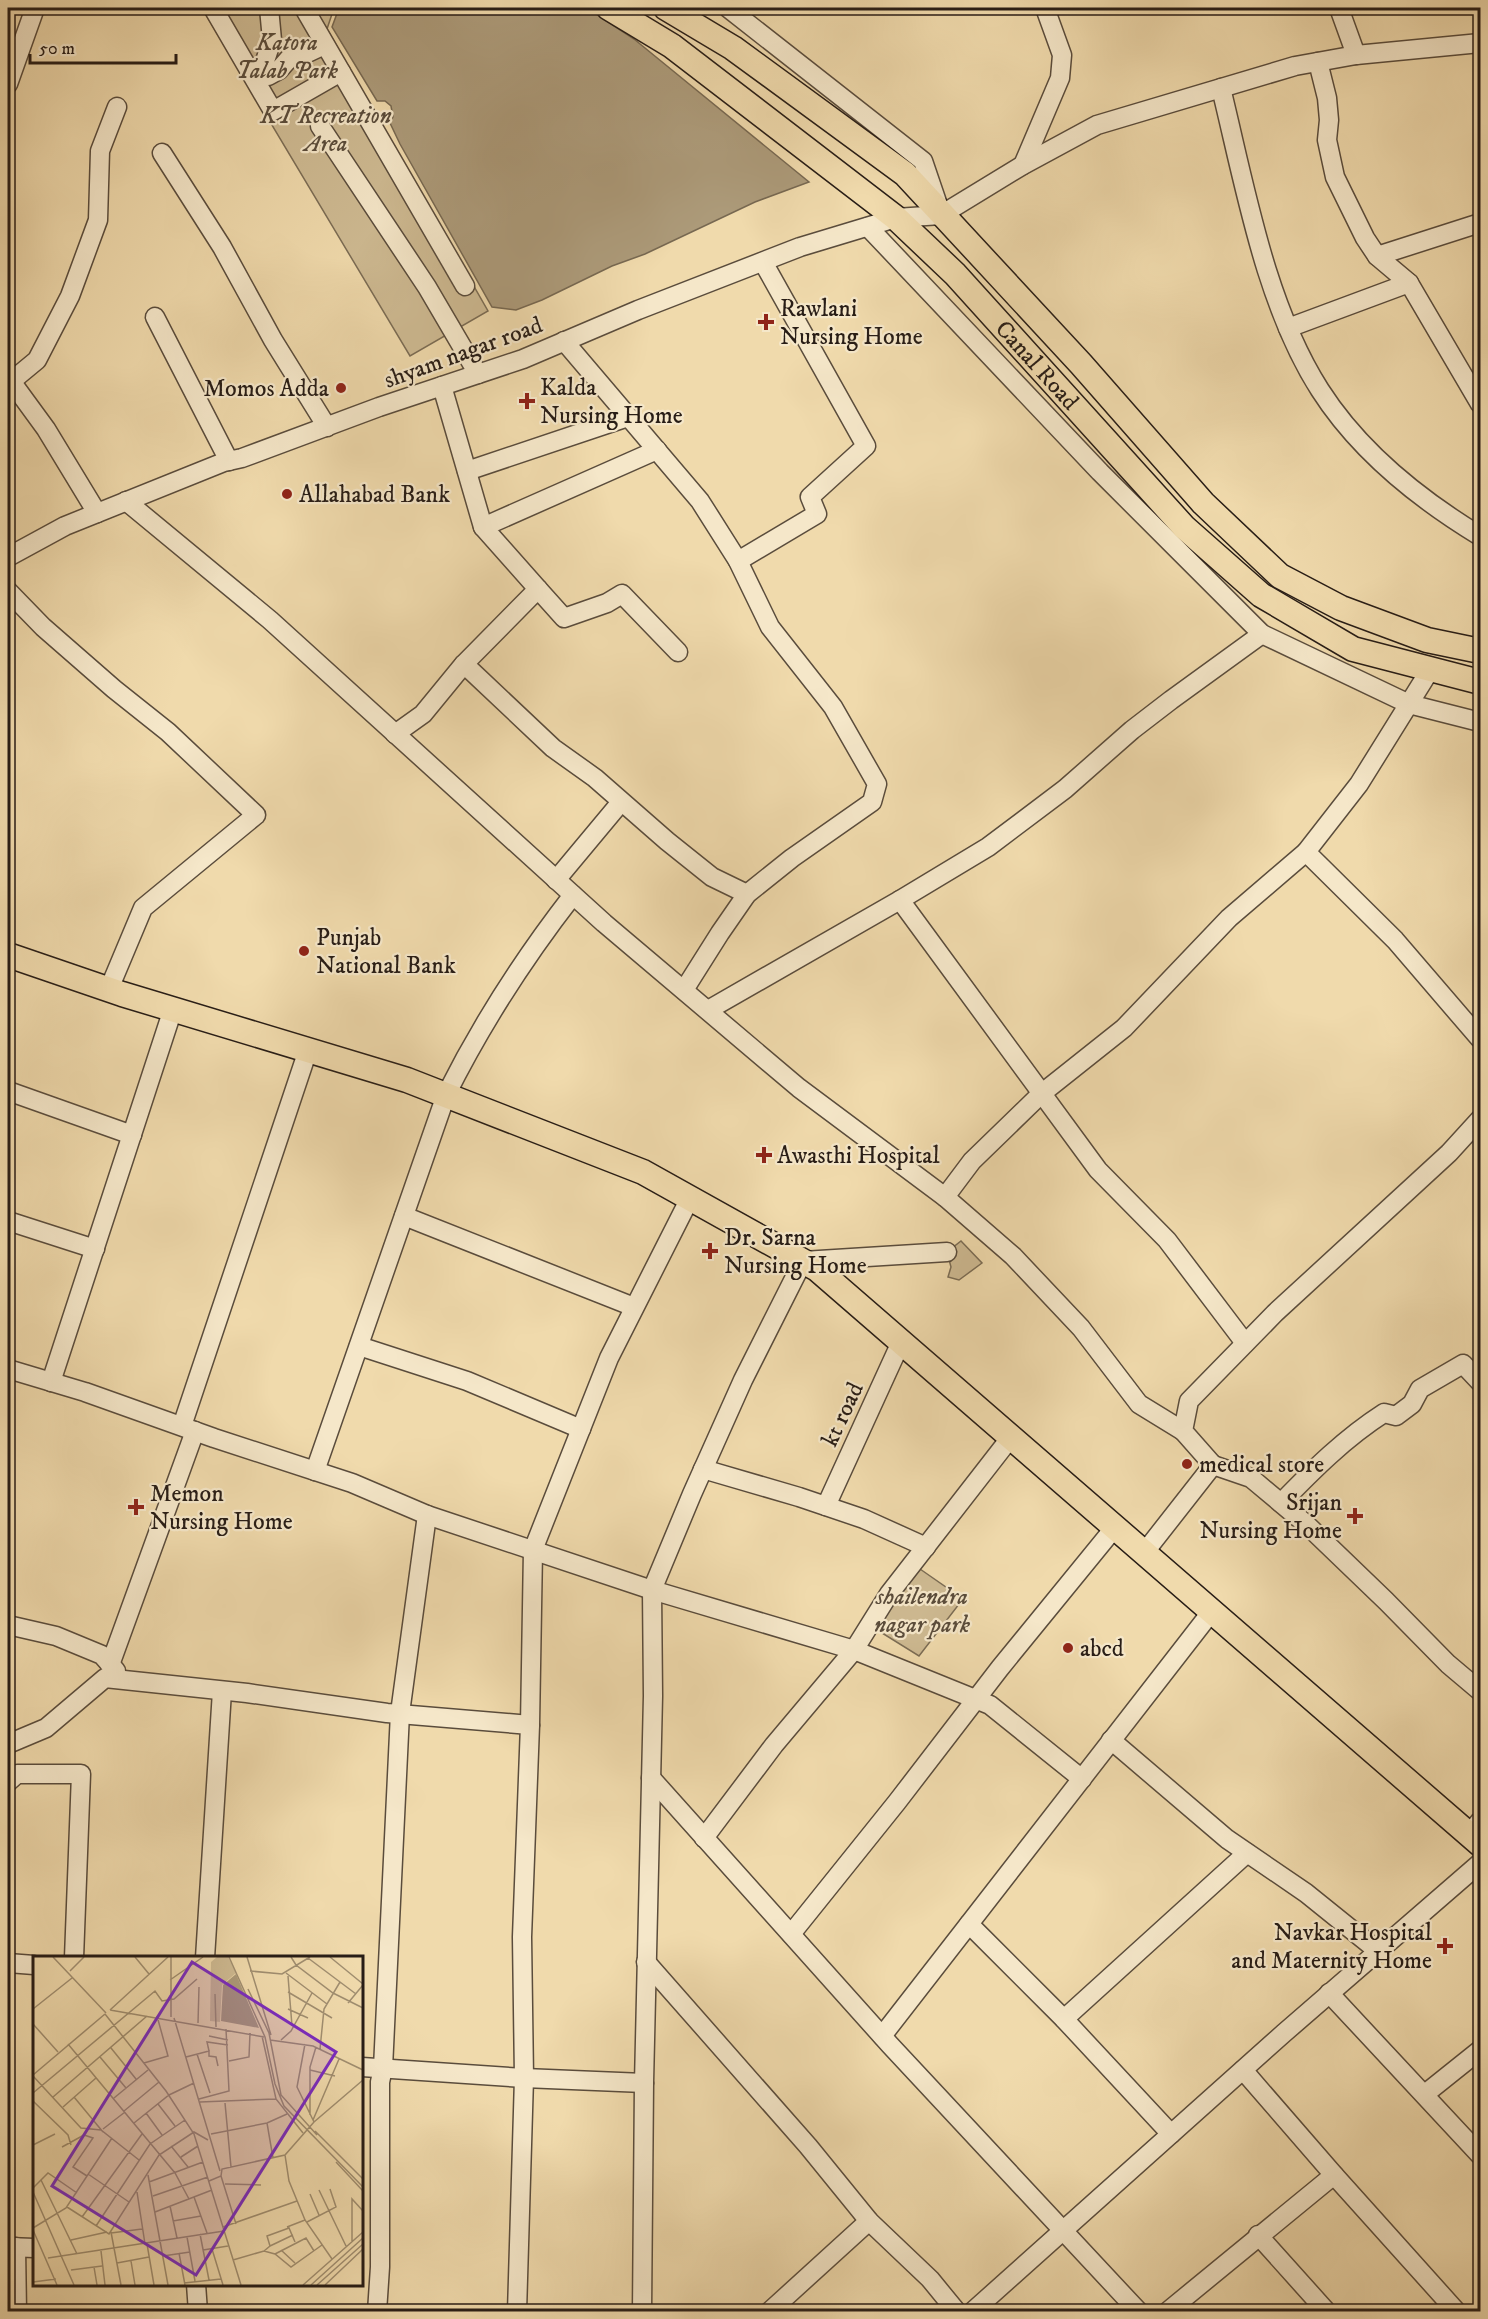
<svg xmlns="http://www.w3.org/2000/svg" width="1488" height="2319" font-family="'IM FELL DW Pica',serif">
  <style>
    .green { fill: #ceba92; stroke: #7b6c54; stroke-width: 1.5 }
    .water { fill: #ac9a79; stroke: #776851; stroke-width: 1.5 }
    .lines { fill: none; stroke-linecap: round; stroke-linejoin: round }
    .minor-casing { stroke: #5a4c3c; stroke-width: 21 }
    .major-casing { stroke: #281d16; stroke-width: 27 }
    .minor { stroke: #f5e7c9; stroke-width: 18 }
    .major { stroke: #f0daac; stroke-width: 24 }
    .poi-dot { fill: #8f2418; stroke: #f5e7c9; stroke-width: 2 }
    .labels { text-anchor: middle; stroke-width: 4.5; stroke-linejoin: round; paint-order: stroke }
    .park-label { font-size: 24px; font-style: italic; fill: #5a4c3b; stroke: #f5e7c9 }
    .poi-label { font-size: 24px; fill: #281d16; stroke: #f5e7c9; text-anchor: start }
    .street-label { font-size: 24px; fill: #281d16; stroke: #f5e7c9 }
    .inset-road { fill: none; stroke: #a08e70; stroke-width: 1.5 }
    .view { fill: #7b2cbf; fill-opacity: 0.15; stroke: #7b2cbf; stroke-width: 3 }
    .inset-edge { fill: none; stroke: #281d16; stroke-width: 3 }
  </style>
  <rect width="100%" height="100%" fill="#f0daac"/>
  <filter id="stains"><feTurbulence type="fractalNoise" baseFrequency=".00333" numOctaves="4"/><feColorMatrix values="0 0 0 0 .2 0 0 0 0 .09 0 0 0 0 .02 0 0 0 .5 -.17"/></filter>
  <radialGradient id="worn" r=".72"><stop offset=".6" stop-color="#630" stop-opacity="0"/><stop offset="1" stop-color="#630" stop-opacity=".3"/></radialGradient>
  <!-- green -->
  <g class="green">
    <path d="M202,8h132l-7,21 161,282 -78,45z"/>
    <path d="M961,1241l21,22 -23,17 -11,-3 3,-10 -4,-15z"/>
    <path d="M920,1569l43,30 -44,57 -45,-28z"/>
  </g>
  <!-- water -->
  <path class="water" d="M339,8h248l47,31 175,143 -54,20 -110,52 -33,12 -70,34 -26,10 -24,-3 -92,-163 -10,-21 3,-6 -2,-11 -6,-5h-8l-45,-74z"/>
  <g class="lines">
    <defs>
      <g id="minor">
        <path d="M213,8l60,103 68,-39"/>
        <path d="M269,8l3,32 -10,30 2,4 4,2 11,-6 14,-16 10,1 19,-9"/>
        <path d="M304,8l161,278"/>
        <path d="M728,8l195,153 16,47"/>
        <path d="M1339,8l17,47"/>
        <path d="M1318,62l9,36 2,22 -2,20 8,37 30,61 12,18 32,27 71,121"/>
        <path d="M8,84l27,-76"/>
        <path d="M1221,88c24,98 44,216 99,302 39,61 99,109 160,146"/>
        <path d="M320,126l107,161 51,87"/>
        <path d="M162,153l60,94 51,93 54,87"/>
        <path d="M1023,165l37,-87 2,-23 -17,-47"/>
        <path d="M868,227l232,245 162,162 147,70 71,18"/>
        <path d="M1377,256l103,-33"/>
        <path d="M155,317l74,144"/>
        <path d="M1288,328l121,-45"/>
        <path d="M564,341l136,160 38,60 32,66 63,80 44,77 -5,18 -80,56 -45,36 -27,39 -36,57"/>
        <path d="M8,377l38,52 51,84"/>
        <path d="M8,384l29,-24 33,-64 28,-76 2,-69 17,-44"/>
        <path d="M442,386l41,141"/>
        <path d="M467,471l161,-54"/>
        <path d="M126,501l144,119 334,303 195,165 146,109 68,59 68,72 58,76 44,27"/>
        <path d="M8,557l57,-31 159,-64 18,-4 137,-51 144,-48 115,-49 162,-63 96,-29 45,-3 82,-50 74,-40 198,-59 61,-11 124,-12"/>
        <path d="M738,561l79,-47 -7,-17 56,-51 -103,-184"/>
        <path d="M538,589l-55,-62 174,-77"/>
        <path d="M8,591l35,36 71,62 54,43 88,83 -113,93 -34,81"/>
        <path d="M464,664l89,84 42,30 72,63 45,36 35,17"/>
        <path d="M395,734l28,-20 41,-50 74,-75 26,29 43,-15 15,-9 56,58"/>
        <path d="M1306,852l89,88 85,99"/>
        <path d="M556,880l65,-78"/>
        <path d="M900,900l198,270 69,70 78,103"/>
        <path d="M708,1010l192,-110 88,-53 77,-58 67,-59 39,-30 91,-66"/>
        <path d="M8,1091l124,44"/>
        <path d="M945,1197l27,-36 69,-67 83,-66 105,-110 77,-66 53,-68 71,-114"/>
        <path d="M404,1216l230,91"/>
        <path d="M8,1221l87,28"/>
        <path d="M359,1346l108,35 114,48"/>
        <path d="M8,1369l77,23 129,46 138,45 75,32 225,75 202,60 136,55 92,74"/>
        <path d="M51,1382l122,-373"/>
        <path d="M182,1426l126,-376"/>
        <path d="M1213,1465l38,13 56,47 79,76 62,63 32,27"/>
        <path d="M703,1469l96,28 65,22 62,28"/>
        <path d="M315,1471l131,-376c36,-72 78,-137 127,-200"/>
        <path d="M1281,1503c32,-33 64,-65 103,-90l12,3 16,-12 8,-15 43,-25 17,18"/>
        <path d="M826,1506l75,-164"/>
        <path d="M1144,1553l69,-88 -30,-34 6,-30 86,-88 174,-160 31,-34"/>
        <path d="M8,1625l48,11 46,19 14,16"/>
        <path d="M110,1665l85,-234"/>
        <path d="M1111,1740l116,99 79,54 72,58"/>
        <path d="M8,1744l38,-16 59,-50 142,15 140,20 143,12"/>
        <path d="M651,1778l239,267 249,267"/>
        <path d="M8,1782l9,-8h64l-7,184"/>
        <path d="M1469,1834l11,-13"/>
        <path d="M704,1838l70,-93 80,-95 35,-56 122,-157"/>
        <path d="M969,1924l95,95 107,115"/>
        <path d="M791,1934l106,-132 103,-134 115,-141"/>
        <path d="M205,1958l17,-267"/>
        <path d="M646,1962l162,184 61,75 61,58 27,33"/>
        <path d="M8,1963l26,2"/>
        <path d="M1329,1993l151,162"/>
        <path d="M1064,2019l183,-166"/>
        <path d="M882,2036l330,-425"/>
        <path d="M362,2067l162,11 120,5"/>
        <path d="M1243,2070l91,105 123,137"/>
        <path d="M1425,2094l55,-44"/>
        <path d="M1258,2235l69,77"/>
        <path d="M8,2247l26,1"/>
        <path d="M16,2247l1,65"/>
        <path d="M196,2284l2,28"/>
        <path d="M377,2312l3,-45v-185l3,-14 17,-355 27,-198"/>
        <path d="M517,2312l7,-234 -2,-141 8,-212 3,-175 76,-192 81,-160"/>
        <path d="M642,2312l2,-229 9,-387 -1,-106 40,-96 51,-114 60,-119 144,-9"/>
        <path d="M769,2312l100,-91"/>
        <path d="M972,2312l312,-279 196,-170"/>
        <path d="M1167,2312l167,-137"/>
      </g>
      <g id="major">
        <path id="s1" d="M609,8l63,38 224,172 59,56 229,253 77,68 92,54 127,33"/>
        <path d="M666,8l67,40 172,126 176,190 122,139 77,73 61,32 86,32 53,11"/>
        <path d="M8,955l114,39 285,86 236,92 174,97 663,575"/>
      </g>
    </defs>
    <!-- minor casing -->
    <use href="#minor" class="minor-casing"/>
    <!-- major casing -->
    <use href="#major" class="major-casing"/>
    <!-- minor -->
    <use href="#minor" class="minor"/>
    <!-- major -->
    <use href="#major" class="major"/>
  </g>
  <!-- markers -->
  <g class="poi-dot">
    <path d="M763 313h6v6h6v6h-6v6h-6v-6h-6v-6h6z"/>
    <circle cx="341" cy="388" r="6"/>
    <path d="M524 392h6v6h6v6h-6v6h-6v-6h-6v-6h6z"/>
    <circle cx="287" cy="494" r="6"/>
    <circle cx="304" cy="951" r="6"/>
    <path d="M761 1146h6v6h6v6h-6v6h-6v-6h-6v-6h6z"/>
    <path d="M707 1242h6v6h6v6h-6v6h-6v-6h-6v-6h6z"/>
    <circle cx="1187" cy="1464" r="6"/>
    <path d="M133 1498h6v6h6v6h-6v6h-6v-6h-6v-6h6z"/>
    <path d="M1352 1507h6v6h6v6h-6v6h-6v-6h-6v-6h6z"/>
    <circle cx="1068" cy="1648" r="6"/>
    <path d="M1442 1937h6v6h6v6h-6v6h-6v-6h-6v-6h6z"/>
  </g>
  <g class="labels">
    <!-- park labels -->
    <g class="park-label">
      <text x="287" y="50">Katora<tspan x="287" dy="28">Talab Park</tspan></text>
      <text x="326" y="123">KT Recreation<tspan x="326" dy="28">Area</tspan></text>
      <text x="922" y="1604">shailendra<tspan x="922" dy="28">nagar park</tspan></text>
    </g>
    <!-- poi labels -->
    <g class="poi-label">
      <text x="780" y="316">Rawlani<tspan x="780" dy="28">Nursing Home</tspan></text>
      <text x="540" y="395">Kalda<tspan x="540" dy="28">Nursing Home</tspan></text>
      <text x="329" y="396" text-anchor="end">Momos Adda</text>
      <text x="299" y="502">Allahabad Bank</text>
      <text x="316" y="945">Punjab<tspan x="316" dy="28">National Bank</tspan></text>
      <text x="777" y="1163">Awasthi Hospital</text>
      <text x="724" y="1245">Dr. Sarna<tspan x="724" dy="28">Nursing Home</tspan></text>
      <text x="1199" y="1472">medical store</text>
      <text x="150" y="1501">Memon<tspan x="150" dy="28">Nursing Home</tspan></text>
      <text x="1342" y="1510" text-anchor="end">Srijan<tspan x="1342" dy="28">Nursing Home</tspan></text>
      <text x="1080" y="1656">abcd</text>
      <text x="1432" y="1940" text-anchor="end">Navkar Hospital<tspan x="1432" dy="28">and Maternity Home</tspan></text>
    </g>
    <!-- street labels -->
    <g class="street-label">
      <text transform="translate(463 352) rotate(-20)" y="8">shyam nagar road</text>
      <text dy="8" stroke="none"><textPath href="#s1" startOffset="560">Canal Road</textPath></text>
      <text transform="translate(842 1414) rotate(-65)" y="8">kt road</text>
    </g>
  </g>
  <!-- overview -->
  <g transform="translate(33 1956)">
    <rect width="330" height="330" fill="#f0daac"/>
    <path d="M184,1h11l8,16 -14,12 -2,37 -10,-1 1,-59z" fill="#ceba92"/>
    <path d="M203,18l23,54 -38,-7 2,-36z" fill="#ac9a79"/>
    <path class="inset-road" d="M20,1l53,56M102,1l14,17M196,1l36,80 10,47 9,22 79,81M214,1l24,78M258,1l5,8 37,28 30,15M297,1l33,27M275,2l48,36M37,15l14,-14M217,15l32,3 28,-17M253,17l41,31M255,20l4,50M137,24l33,-23M215,33l21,44 12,62 36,40M255,36l44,26M182,38l1,33M315,47l15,-18M0,53l39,-31M255,53l20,9M77,54l154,27M77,54l58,-53M72,58l61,77 28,43 47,151M138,61v-60M141,62l46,153M165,67l1,-36M0,68l25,28M176,80l19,4M229,80l14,63 27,34M237,84l43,6 50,24M248,84l10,-9 21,-38M35,88l107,129 14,26M272,88l-8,43 17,35M78,92l25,31M287,93l4,-40 16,-27M176,95l-2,-9 21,3M164,98l13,39M67,101l26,31M153,101l23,-6v5l7,1 2,9M196,105l20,-4 1,-24M111,107l24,-7 -11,-40M277,114l25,6M0,119l72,-61M0,120l48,52 20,2 38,30M0,137l122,-102 7,10 12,-2 23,-20M20,141l94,-81M41,141l29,35M81,142l34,-28M166,143l30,-8 -3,-62M0,145l35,34 3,10M167,146l76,-3M192,147l6,64M125,148l17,22M30,151l33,-29M91,155l35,-29M113,157l16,22M277,159v-48l6,-20M280,164l26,-61M101,167l35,-28 25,-12M234,167l6,35M70,173l22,-17M282,175l48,48M178,178l56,-11 20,-9M51,179l9,3 -20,29 14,9M0,189l22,-11M138,190l17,21M29,191l22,-12M252,199l4,26 16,39 27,39M148,201l17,-11M303,206l27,29M55,218l41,28M115,219l20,110M188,220l15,48M8,224l36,74M176,225l12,-5 1,-7 63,-14 29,-33 49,-42M116,226l54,-20M192,228l36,1M0,232l15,-15 29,20M286,234l27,56M0,236l41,93M104,236l8,52M277,238l9,21M120,240l55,-19M161,241l13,36M137,250l7,32M34,251l42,27 50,-79 35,-23 14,8M122,256l57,-22M49,261l60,-83M140,265l28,-5M274,266l29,-15 -6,-18M63,270l54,-82 35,-24M190,271l74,-26M254,271l18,-7M0,272l33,-20 46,-70M0,274l24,55M78,276l10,53M78,277l31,-4M167,278l9,46M154,281l8,44M38,284l36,-8M319,285v-42l11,12M114,288l7,41M237,290l23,-11M179,293l11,36M170,294l25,-4M248,294l14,13M68,295l4,34M231,295l6,-5 -3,-10 22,-8 6,14M146,297l6,32M242,298l31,-16 8,13M130,300l27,-4M15,302l176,-27M200,304l31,-9 11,3 16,13 31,-22M98,305l4,24M84,307l32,-6M61,311l3,18M38,314l31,-4M0,326l23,-3M151,327l37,-4M270,329l60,-53M278,329l52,-47M284,329l46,-41M292,329l38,-36"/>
    <path class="view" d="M159,6l144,90 -140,223 -144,-89z"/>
    <rect width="330" height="330" class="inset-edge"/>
  </g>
  <!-- margin -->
  <rect width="1488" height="2319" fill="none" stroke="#f0daac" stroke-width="30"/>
  <rect x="9" y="9" width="1470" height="2301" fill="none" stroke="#281d16" stroke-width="3"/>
  <rect x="15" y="15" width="1458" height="2289" fill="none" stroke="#281d16" stroke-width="1.5"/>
  <!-- scale -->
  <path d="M30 54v9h146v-9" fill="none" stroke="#281d16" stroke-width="3"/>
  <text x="39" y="54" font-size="18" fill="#281d16" stroke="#f5e7c9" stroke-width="4.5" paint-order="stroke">50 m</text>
  <rect width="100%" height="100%" filter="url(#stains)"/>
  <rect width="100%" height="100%" fill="url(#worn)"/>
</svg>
